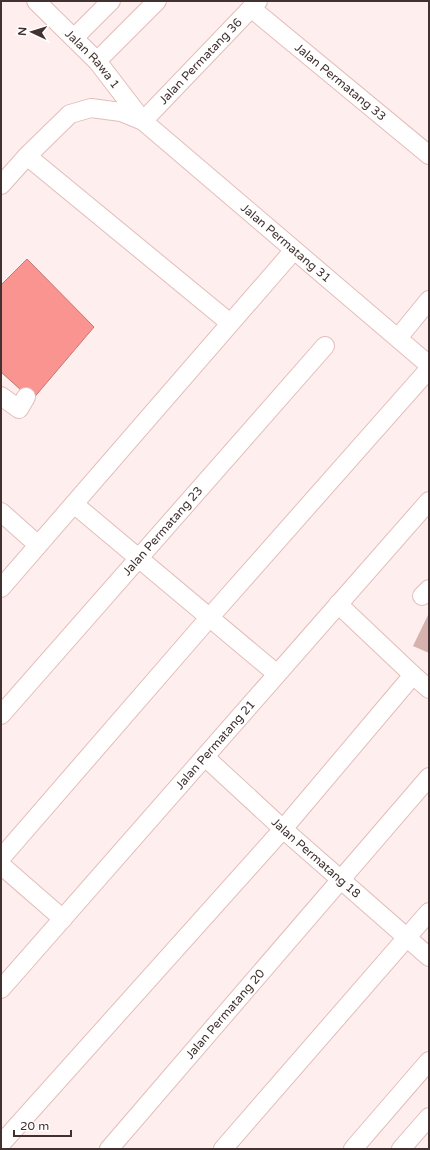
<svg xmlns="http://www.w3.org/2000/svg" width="430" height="1150" font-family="'Varela Round',sans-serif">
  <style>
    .water { fill: #fa9490; stroke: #c27774 }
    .building { fill: #d6b1ae }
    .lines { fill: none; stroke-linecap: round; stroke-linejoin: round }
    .minor-casing { stroke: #e2bdba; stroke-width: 20 }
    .minor { stroke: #fff; stroke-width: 18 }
    .labels { text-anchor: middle; stroke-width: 3; stroke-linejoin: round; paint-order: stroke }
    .street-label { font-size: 12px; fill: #413231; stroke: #fff }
  </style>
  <rect width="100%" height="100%" fill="#feeeed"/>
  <!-- water -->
  <path class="water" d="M27,259l67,68 -62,73 -31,-28v-87z"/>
  <!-- building -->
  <path class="building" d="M429,613v40l-16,-7z"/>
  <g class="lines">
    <defs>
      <g id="minor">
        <path id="s1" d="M36,1l61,60 46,60 286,244"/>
        <path id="s2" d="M251,8l178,147"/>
        <path d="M74,38l37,-37"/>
        <path d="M97,61l60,-60"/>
        <path id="s3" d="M143,121l115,-120"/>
        <path d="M27,156l203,167"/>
        <path d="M1,185l26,-29 43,-42 21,-6 30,4 22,9"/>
        <path d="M398,338l31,-38"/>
        <path d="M1,396l18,13 7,-12"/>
        <path d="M74,504l203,170"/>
        <path d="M1,512l37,33"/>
        <path d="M1,588l293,-338"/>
        <path d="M422,596l7,-7"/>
        <path d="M338,604l75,71 16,14"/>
        <path id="s4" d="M1,715l324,-369"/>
        <path id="s5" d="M205,757l78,72 146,128"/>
        <path d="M1,858l208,-240 220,-249"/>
        <path d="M1,865l62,54"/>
        <path id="s6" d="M1,989l428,-488"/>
        <path d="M1,1144l282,-315 130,-154"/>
        <path id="s7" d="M109,1149l320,-372"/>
        <path d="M223,1149l206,-237"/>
        <path d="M353,1149l76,-88"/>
        <path d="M401,1149l28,-32"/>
      </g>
    </defs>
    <!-- minor casing -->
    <use href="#minor" class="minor-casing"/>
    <!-- minor -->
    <use href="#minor" class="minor"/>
  </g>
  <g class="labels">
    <!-- street labels -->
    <g class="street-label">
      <text dy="4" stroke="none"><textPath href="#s1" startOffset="81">Jalan Rawa 1</textPath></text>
      <text dy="4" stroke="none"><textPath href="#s3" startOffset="83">Jalan Permatang 36</textPath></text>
      <text dy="4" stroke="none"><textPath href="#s2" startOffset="116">Jalan Permatang 33</textPath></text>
      <text dy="4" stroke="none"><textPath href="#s1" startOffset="349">Jalan Permatang 31</textPath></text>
      <text dy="4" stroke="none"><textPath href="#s4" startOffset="245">Jalan Permatang 23</textPath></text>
      <text dy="4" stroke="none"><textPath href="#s6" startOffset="325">Jalan Permatang 21</textPath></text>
      <text dy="4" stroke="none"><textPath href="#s5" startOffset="150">Jalan Permatang 18</textPath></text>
      <text dy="4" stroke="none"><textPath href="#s7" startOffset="178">Jalan Permatang 20</textPath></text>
    </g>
  </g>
  <!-- border -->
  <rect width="430" height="1150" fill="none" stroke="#413231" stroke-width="4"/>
  <!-- north arrow -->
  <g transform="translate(32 32) rotate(274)" stroke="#ffffff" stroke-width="3" paint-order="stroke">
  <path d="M0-3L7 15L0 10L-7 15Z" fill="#413231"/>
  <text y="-6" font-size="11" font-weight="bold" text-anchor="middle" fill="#413231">N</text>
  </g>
  <!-- scale -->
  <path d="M14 1130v6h57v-6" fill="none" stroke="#413231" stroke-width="2"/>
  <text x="20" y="1130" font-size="12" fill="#413231" stroke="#ffffff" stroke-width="3" paint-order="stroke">20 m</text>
</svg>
